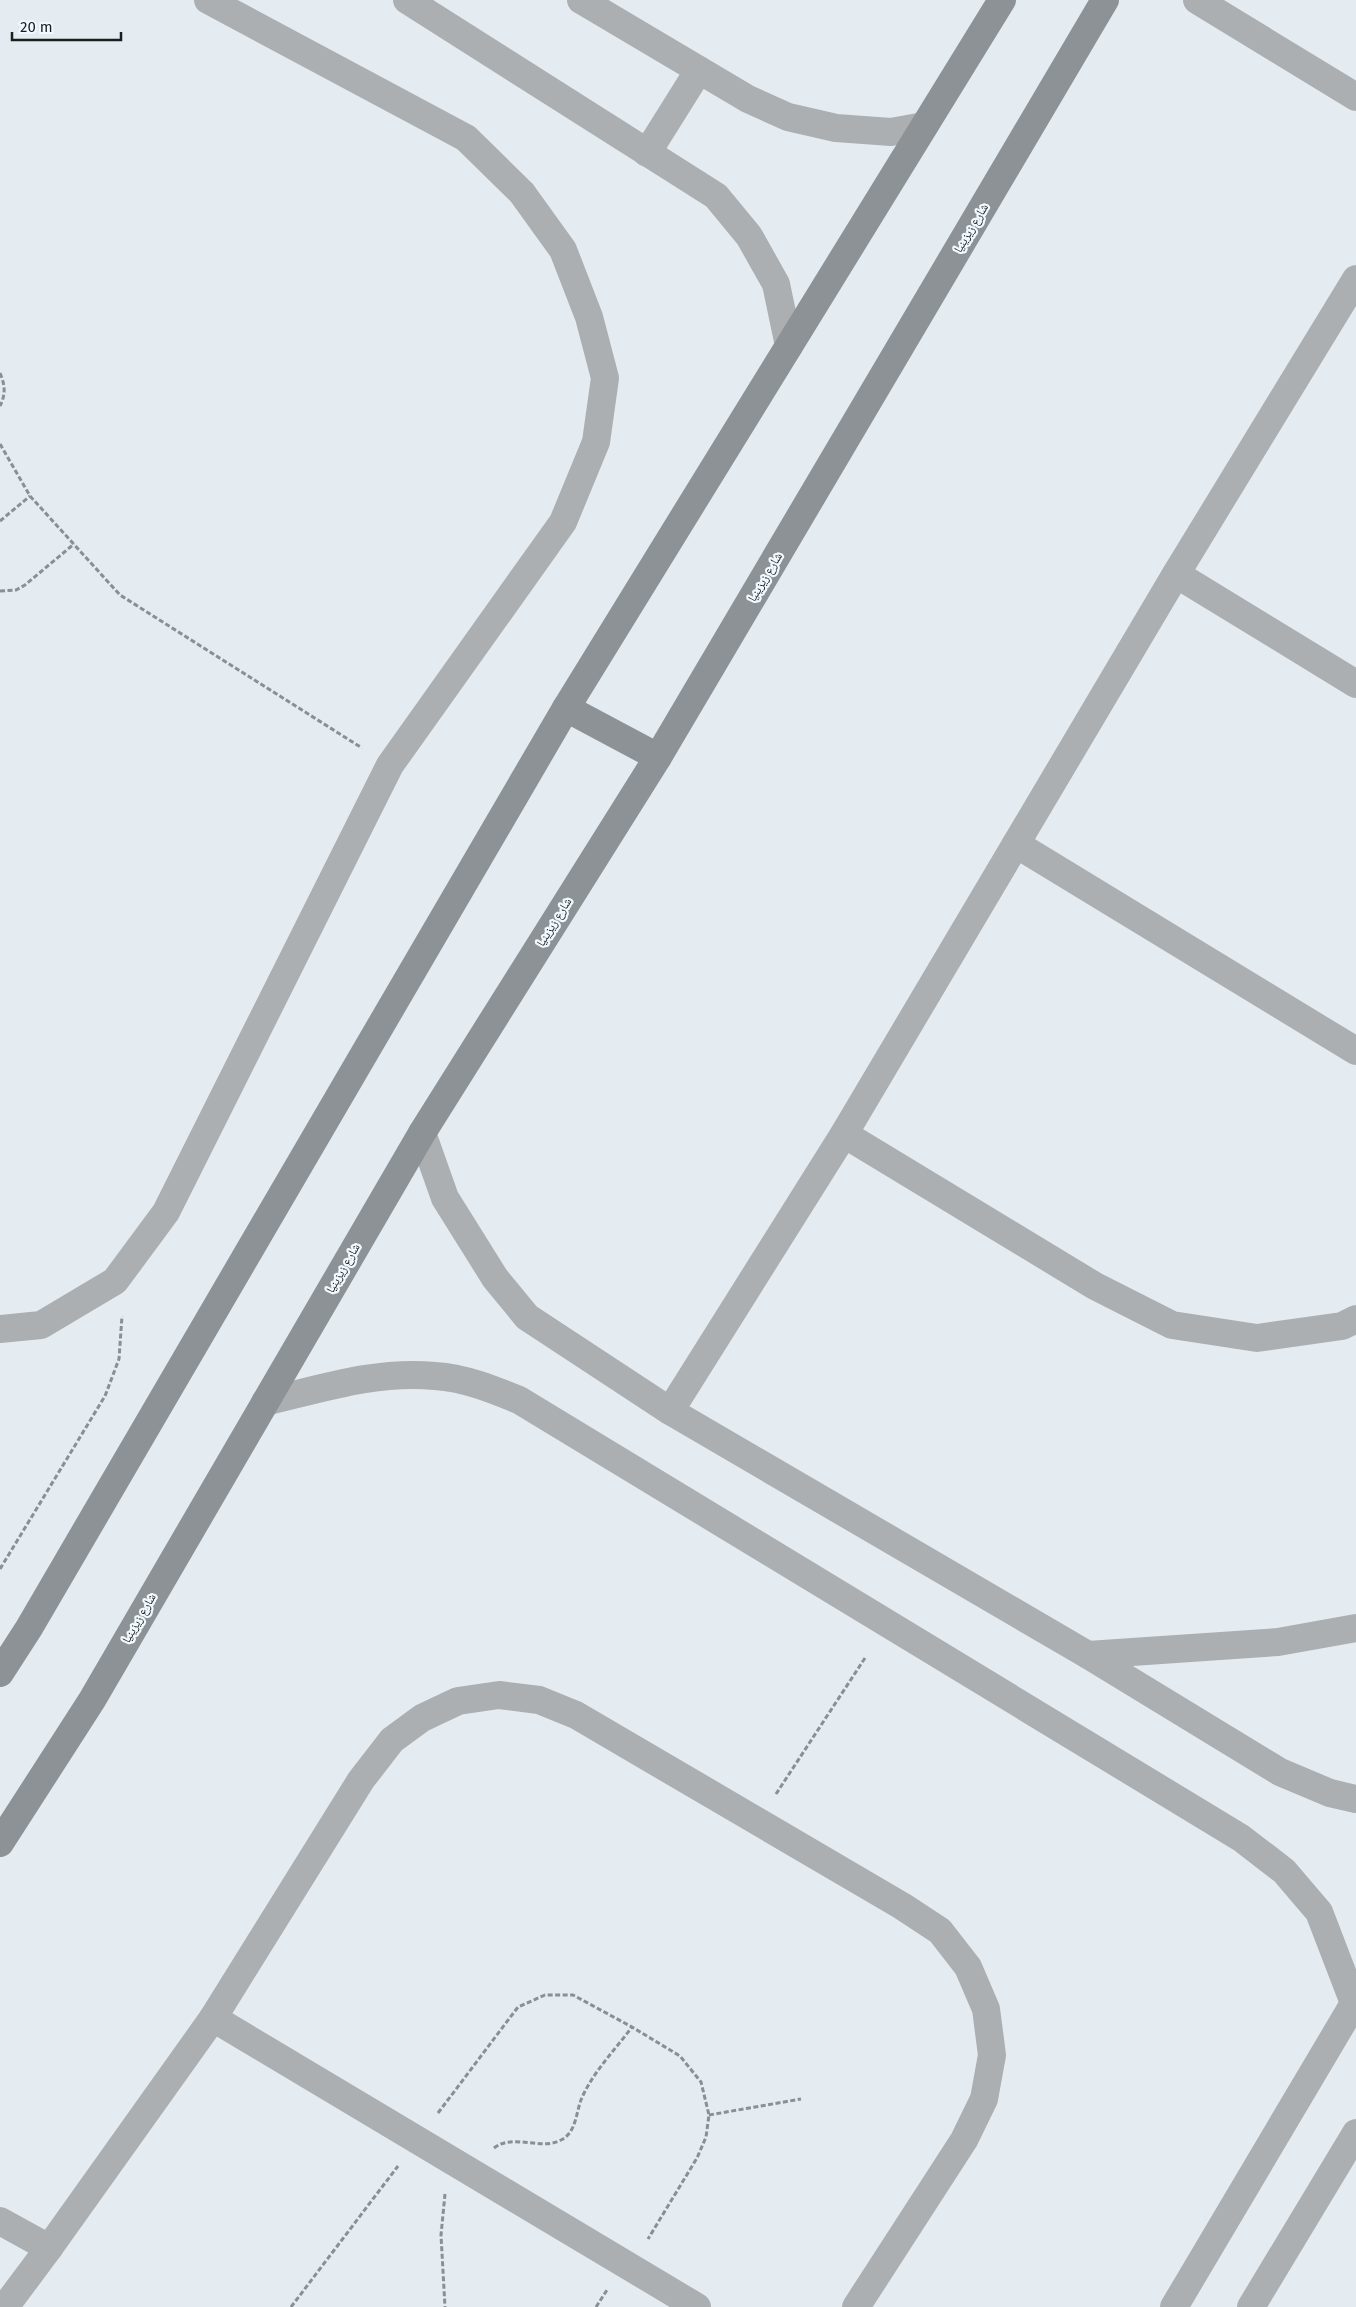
<svg xmlns="http://www.w3.org/2000/svg" width="1356" height="2307" font-family="'Fira Sans','Noto Naskh Arabic',sans-serif">
  <style>
    .lines { fill: none; stroke-linecap: round; stroke-linejoin: round }
    .path { stroke: #898f92; stroke-width: 3; stroke-dasharray: 5 2.5; stroke-linecap: butt }
    .minor { stroke: #acafb2; stroke-width: 28 }
    .tertiary { stroke: #acafb2; stroke-width: 28 }
    .secondary { stroke: #8d9296; stroke-width: 28 }
    .labels { text-anchor: middle; stroke-width: 4.5; stroke-linejoin: round; paint-order: stroke }
    .street-label { font-size: 12px; fill: #1b1e1f; stroke: #f1f9ff }
  </style>
  <rect width="100%" height="100%" fill="#e4ecf1"/>
  <g class="lines">
    <!-- path -->
    <g class="path">
      <path d="M0,373c5,12 6,21 0,33"/>
      <path d="M0,444l30,52 90,99 242,153"/>
      <path d="M0,521l30,-25"/>
      <path d="M0,591l16,-1 9,-5 49,-41"/>
      <path d="M0,1569l105,-173 14,-37 3,-43"/>
      <path d="M776,1794l89,-136"/>
      <path d="M438,2113l80,-106 27,-12h28l59,32 48,29 21,26 8,33 -3,22 -9,21 -49,81"/>
      <path d="M709,2115l92,-16"/>
      <path d="M494,2148c19,-15 47,3 67,-8 15,-7 15,-27 20,-40 11,-27 34,-50 51,-73"/>
      <path d="M445,2194l-4,41 4,72"/>
      <path d="M291,2307l107,-141"/>
      <path d="M596,2307l11,-17"/>
    </g>
    <!-- minor -->
    <g class="minor">
      <path d="M1197,0l159,97"/>
      <path d="M1176,574l180,110"/>
      <path d="M1016,844l340,207"/>
      <path d="M844,1134l251,152 77,39 85,13 85,-12 14,-7"/>
      <path d="M0,1329l41,-4 74,-44 51,-69 224,-447 173,-243 33,-80 9,-64 -16,-61 -26,-67 -41,-57 -56,-55 -258,-138"/>
      <path d="M670,1411l174,-277 332,-560 180,-295"/>
      <path d="M1088,1655l190,-13 78,-14"/>
      <path d="M213,2018l484,289"/>
      <path d="M0,2221l49,27"/>
      <path d="M5,2307l44,-59 164,-230 148,-238 31,-40 30,-22 36,-17 41,-6 40,5 37,15 326,191 38,25 28,36 18,42 6,46 -8,44 -20,41 -108,167"/>
    </g>
    <!-- tertiary -->
    <g class="tertiary">
      <path d="M407,0l309,196 33,40 27,48 13,62"/>
      <path d="M581,0l167,99 40,18 48,11 55,4 33,-6"/>
      <path d="M647,153l52,-83"/>
      <path d="M422,1133l23,65 50,80 32,39 143,94 418,244 192,117 50,21 26,6"/>
      <path d="M265,1402c55,-13 113,-32 170,-26 30,2 57,13 84,24l722,438 43,33 35,41 35,91"/>
      <path d="M1174,2307l182,-307"/>
      <path d="M1251,2307l105,-174"/>
    </g>
    <!-- secondary -->
    <g class="secondary">
      <path d="M566,708l92,49"/>
      <path d="M0,1673l29,-45 537,-920 436,-708"/>
      <path d="M0,1843l92,-143 330,-567 236,-376 447,-757"/>
    </g>
  </g>
  <g class="labels">
    <!-- street labels -->
    <g class="street-label">
      <text transform="translate(971 228) rotate(-59)" y="4">شارع زيزينيا</text>
      <text transform="translate(765 577) rotate(-59)" y="4">شارع زيزينيا</text>
      <text transform="translate(554 922) rotate(-58)" y="4">شارع زيزينيا</text>
      <text transform="translate(343 1268) rotate(-60)" y="4">شارع زيزينيا</text>
      <text transform="translate(139 1618) rotate(-60)" y="4">شارع زيزينيا</text>
    </g>
  </g>
  <!-- scale -->
  <path d="M12 32v8h109v-8" fill="none" stroke="#1b1e1f" stroke-width="2.5"/>
  <text x="20" y="32" font-size="15" fill="#1b1e1f" stroke="#f1f9ff" stroke-width="4" paint-order="stroke">20 m</text>
</svg>
